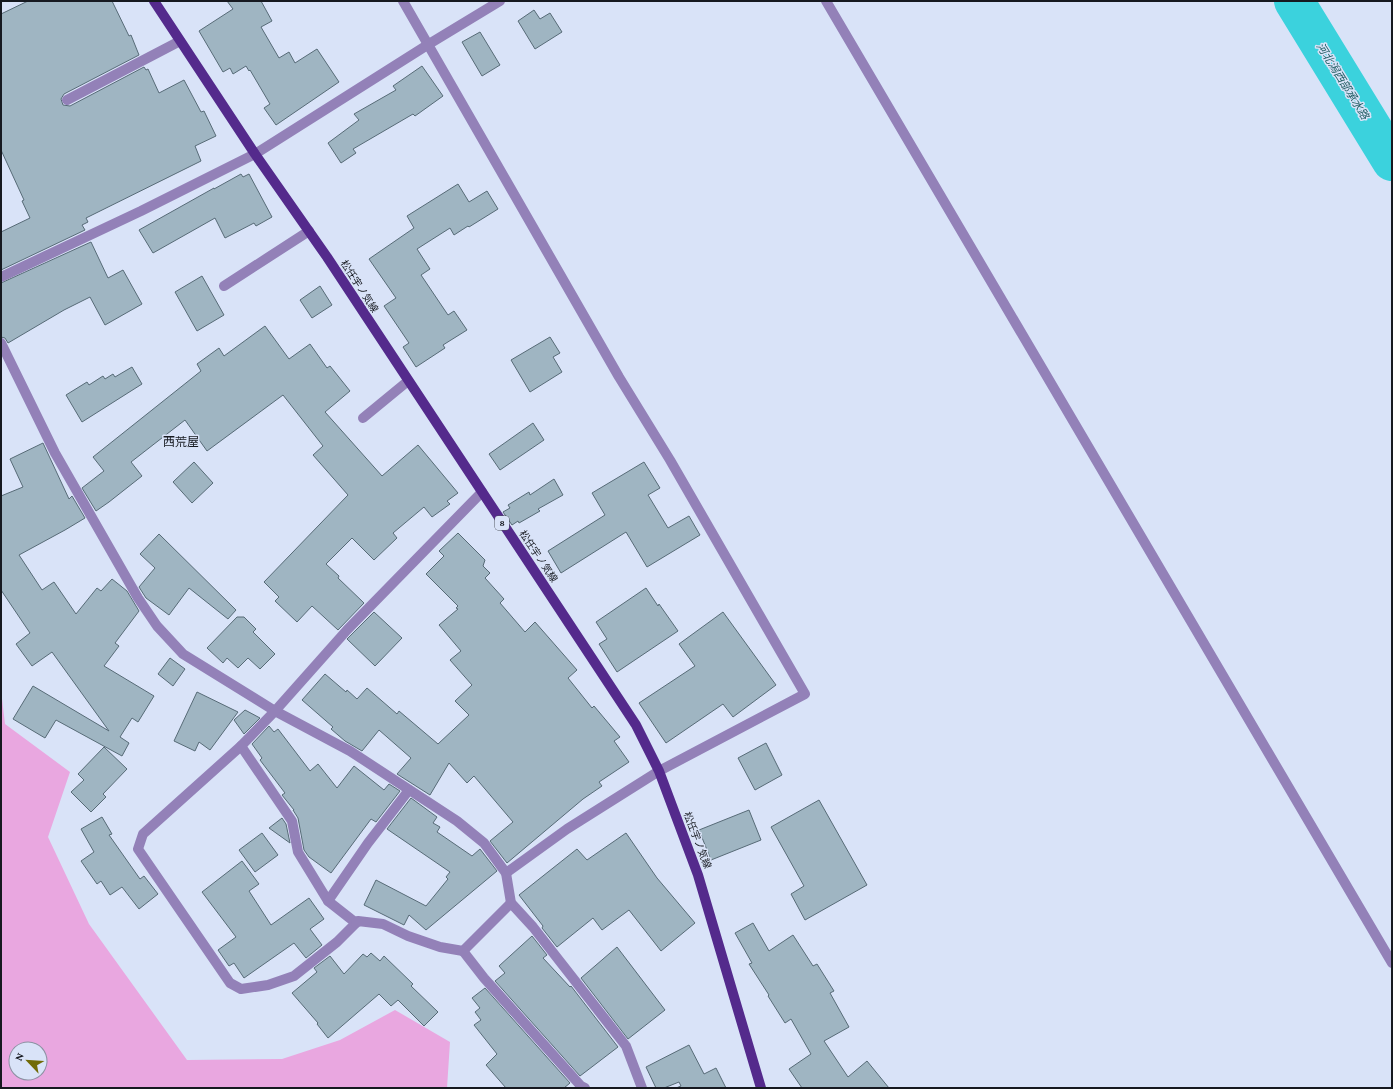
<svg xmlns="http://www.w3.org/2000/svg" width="1393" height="1089" font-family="'Crimson Pro','Noto Sans JP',serif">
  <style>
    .green { fill: #e9a7e0; fill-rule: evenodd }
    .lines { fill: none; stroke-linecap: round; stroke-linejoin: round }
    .river { stroke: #3bd2dd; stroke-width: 40 }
    .building { fill: #9fb5c2; stroke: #576b77 }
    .lane { stroke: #9381b8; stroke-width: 10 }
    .street { stroke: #9381b8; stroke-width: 10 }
    .primary { stroke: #542a8c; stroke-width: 10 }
    .labels { text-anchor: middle; stroke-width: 3; stroke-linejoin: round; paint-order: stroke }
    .shield { fill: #d9e3f8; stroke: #505661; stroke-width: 1 }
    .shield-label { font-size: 9px; font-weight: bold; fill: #161920 }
    .street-label { font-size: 10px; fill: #161920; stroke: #d9e3f8 }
    .water-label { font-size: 11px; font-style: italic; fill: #235e63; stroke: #d9e3f8 }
    .quarter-label { font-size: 12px; fill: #161920; stroke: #d9e3f8 }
  </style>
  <rect width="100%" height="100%" fill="#d9e3f8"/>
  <!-- green -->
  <path class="green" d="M1,690l4,34 65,48 -22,65 41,87 98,136 95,-1 58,-19 55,-30 55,32 -3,46h-446zM16,1049h24v24h-24z"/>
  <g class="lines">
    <!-- river -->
    <path class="river" d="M1294,1l98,160"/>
  </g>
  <!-- building -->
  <g class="building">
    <path d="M28,1h84l17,35 2,-1 8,20 -75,39 -3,5 2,6 7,1 74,-39 2,3 2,-1 11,24 25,-13 17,32 3,-1 12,25 -21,10 6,15 -115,57 2,4 -6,3 3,5 -84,40v-38l29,-14 -8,-17 2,-1 -23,-50v-136z"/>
    <path d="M227,1h34l11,20 -11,6 18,31 10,-6 6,11 22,-14 22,33 -63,43 -12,-17 6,-4 -20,-34 -1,1 -3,-5 -13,8 -3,-6 -7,4 -24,-41 34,-22z"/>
    <path d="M534,10l6,9 10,-6 12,19 -27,17 -17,-28z"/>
    <path d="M480,32l20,33 -18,11 -20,-34z"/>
    <path d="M422,66l21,30 -28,20 -2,-2 -60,35 3,4 -15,10 -13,-20 31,-23 -5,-6 42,-24 -3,-4z"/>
    <path d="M241,174l2,3 6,-3 23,43 -16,9 -2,-3 -29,15 -10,-20 -62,35 -14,-23 75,-42v1z"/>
    <path d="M458,184l11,18 18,-11 11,18 -29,18 -1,-1 -14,9 -4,-7 -33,21 13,20 -9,6 27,40 6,-4 13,19 -24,15 2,3 -29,19 -13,-20 6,-4 -25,-37 12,-8 -27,-39 45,-31 -7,-12z"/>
    <path d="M91,242l17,36 15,-8 19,34 -37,21 -15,-28 -26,13 -56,33 -3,-5 -4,-1v-54z"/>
    <path d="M202,276l22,39 -27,16 -22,-39z"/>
    <path d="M320,286l12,19 -20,13 -12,-18z"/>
    <path d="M265,326l24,33 21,-15 17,24 3,-2 20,25 -25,21 57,64 36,-31 40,48 -11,8 3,3 -18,13 -8,-10 -31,26 4,5 -23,22 -22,-22 -26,26 13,12 -1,2 26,25 -26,27 -26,-24 -15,16 -22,-21 4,-4 -15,-15 84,-87 -35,-40 10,-9 -40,-51 -76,56 -22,-31 -54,42 11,14 -33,26 -13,9 -14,-23 22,-17 -11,-14 108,-86 -4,-7 22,-16 5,8z"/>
    <path d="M550,337l10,16 -7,4 9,15 -32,20 -19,-32z"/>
    <path d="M132,367l10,17 -60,38 -16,-27 21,-13 2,3 14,-9 2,3 8,-5 2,3z"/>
    <path d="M533,423l11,17 -44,30 -11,-16z"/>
    <path d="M43,443l26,56 3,-3 13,22 -20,12 -46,25 23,35 12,-8 22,32 21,-26 4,3 11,-12 15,12 12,20 -24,32 4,3 -15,20 50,30 -16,26 -6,-4 -12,19 9,6 -7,13 -66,-36 -11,18 -32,-19 20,-33 76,45 -57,-79 -20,14 -16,-22 14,-11 -29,-43v-94l22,-9 -13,-28z"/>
    <path d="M194,462l19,21 -21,20 -19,-21z"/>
    <path d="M644,462l16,26 -12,7 20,33 21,-12 11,19 -53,32 -21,-35 -65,41 -13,-22 57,-36 -13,-22z"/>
    <path d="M554,479l9,16 -25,14 2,2 -21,12 -1,-2 -6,4 -9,-13 7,-4 -2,-3 21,-13 1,3z"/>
    <path d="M458,533l27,27 -2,6 7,7 -5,5 19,21 -4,4 25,29 10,-10 42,48 -9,8 24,30 2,-2 26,31 -6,4 15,21 -30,20 3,4 -19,13 -76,64 -17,-22 23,-19 -39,-46 -7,7 -18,-20 -19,32 -33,-21 14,-16 -32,-28 -17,21 -17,-10 -14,-12 2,-2 -31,-27 23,-26 21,18 1,-2 10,9 10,-11 30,26 2,-3 39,33 31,-29 -14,-14 17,-16 -22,-25 11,-9 -22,-26 19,-16 -2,-1 2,-2 -32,-32 18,-18 -5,-5z"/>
    <path d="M159,534l77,76 -8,9 -39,-31 -20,27 -23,-17 -7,-11 16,-19 -15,-14z"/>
    <path d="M646,588l12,18 1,-2 19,27 -61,41 -18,-28 8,-5 -11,-17z"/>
    <path d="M374,612l28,26 -27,28 -28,-27z"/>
    <path d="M723,612l53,73 -43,32 -10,-13 -57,39 -27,-40 56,-37 -16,-22z"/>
    <path d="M237,617h7l12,12 -3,3 22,22 -15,15 -12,-11 -10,10 -11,-10 -4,5 -16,-15z"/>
    <path d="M170,658l15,11 -12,17 -15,-12z"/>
    <path d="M197,692l41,20 -28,38 -11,-8 -4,9 -21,-10z"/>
    <path d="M245,710l15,8 -16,16 -10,-14z"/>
    <path d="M269,726l5,6 4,-3 32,42 8,-7 19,24 17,-22 30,24 5,-6 11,7 -24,31 -5,-3 -40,54 -22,-16 -5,-7 -6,-32 -5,-8h1l-12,-15 3,-2 -25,-33 2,-2 -10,-14z"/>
    <path d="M766,743l16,32 -27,15 -17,-32z"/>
    <path d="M104,747l23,22 -24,25 3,3 -15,15 -20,-20 13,-12 -6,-6z"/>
    <path d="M411,798l26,19 -4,6 7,4 -3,5 35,24 8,-7 17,22 -71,59 -17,-15 -5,10 -40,-20 12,-25 50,26 22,-27 -2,-2 4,-5 -63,-43z"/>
    <path d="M819,800l48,85 -62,35 -14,-26 13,-8 -33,-59z"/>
    <path d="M749,810l12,30 -50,20 -12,-30z"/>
    <path d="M102,817l10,17 -3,1 31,44 4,-3 14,18 -19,15 -17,-22 -12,8 -9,-14 -4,3 -16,-23 13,-9 -13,-23z"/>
    <path d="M282,818l4,6 4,19 -21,-15z"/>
    <path d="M262,833l16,22 -23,17 -16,-22z"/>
    <path d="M626,833l31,45 38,45 -34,28 -32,-41 -27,20 -9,-12 -36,29 -15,-19 1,-2 -24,-31 58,-46 10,11z"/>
    <path d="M242,861l17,23 -10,7 22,34 38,-27 15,21 -14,10 12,16 -16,13 -12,-15 -50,35 -10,-15 -5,3 -11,-16 18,-13 -34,-45z"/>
    <path d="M753,923l16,28 24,-16 20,31 4,-2 17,27 -4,2 19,34 -25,14 24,36 19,-16 22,27h-87l-13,-19 22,-15 -20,-35 -6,4 -17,-27 1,-1 -20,-31 3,-1 -17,-30z"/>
    <path d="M532,936l15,19 -4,3 27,29 1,-1 47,61 -38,29 -85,-95 10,-8 -6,-7z"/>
    <path d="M617,947l48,63 -37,29 -47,-61z"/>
    <path d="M371,953l9,8 4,-5 29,28 -2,2 27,26 -14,14 -26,-26 -7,6 -12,-12 -51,44 -11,-14 1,-1 -26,-30 25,-21 -3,-4 16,-12 14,18 19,-20 4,3z"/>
    <path d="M485,988l85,95 -6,5h-58l-20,-23 11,-11 -23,-29 7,-5 -6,-8 5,-4 -8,-10z"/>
    <path d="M689,1045l15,29 12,-6 10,20h-50l5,-2 -2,-4 -15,6h-8l-10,-21z"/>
  </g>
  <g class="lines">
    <!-- lane -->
    <g class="lane">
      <path d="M67,100l113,-59"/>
      <path d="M224,286l85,-55"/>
      <path d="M363,418l45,-37"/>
    </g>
    <!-- street -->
    <g class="street">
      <path d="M403,1l216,376 51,83 135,234 -146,77 -92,58 -61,44"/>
      <path d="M826,1l566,962"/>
      <path d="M1,277l140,-66 114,-57 174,-110 71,-43"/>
      <path d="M1,343l54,110 83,145 19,28 26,28 92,57 75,40 107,70 27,22 22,30 5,30 22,24 93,119 16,42"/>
      <path d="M241,746l51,75 6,31 30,49"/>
      <path d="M409,790l-41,53 -40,58 28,22 -19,19 -43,34 -26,9 -27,4 -11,-6 -92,-134 5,-15 98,-88 34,-35 72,-81 135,-138"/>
      <path d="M356,923l2,-2 25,3 25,12 32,11 23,4 48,-48"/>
      <path d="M463,951l21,27 97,108 4,2"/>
    </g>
    <!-- primary -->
    <path class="primary" d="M154,1l101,153 72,103 309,468 23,46 39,104 63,213"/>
  </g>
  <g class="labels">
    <!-- shield labels -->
    <rect class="shield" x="495" y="516" width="14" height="14" rx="3"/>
    <g class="shield-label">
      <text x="502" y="526">8</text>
    </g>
    <!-- street labels -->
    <g class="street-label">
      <text transform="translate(360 286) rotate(57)" y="4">松任宇ノ気線</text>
      <text transform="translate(539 556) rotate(56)" y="4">松任宇ノ気線</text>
      <text transform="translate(698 840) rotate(69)" y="4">松任宇ノ気線</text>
    </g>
    <!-- water labels -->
    <g class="water-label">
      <text transform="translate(1343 81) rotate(58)" y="4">河北潟西部承水路</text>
    </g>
    <!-- quarter labels -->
    <g class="quarter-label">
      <text x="181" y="446">西荒屋</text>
    </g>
  </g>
  <!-- border -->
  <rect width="1393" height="1089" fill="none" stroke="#161920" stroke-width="4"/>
  <!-- north arrow -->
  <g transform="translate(28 1061) rotate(295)"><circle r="19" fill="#d9e3f8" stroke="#8b92a2"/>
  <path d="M0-3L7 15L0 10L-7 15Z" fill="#716b07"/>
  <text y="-6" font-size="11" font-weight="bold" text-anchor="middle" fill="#161920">N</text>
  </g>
</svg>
